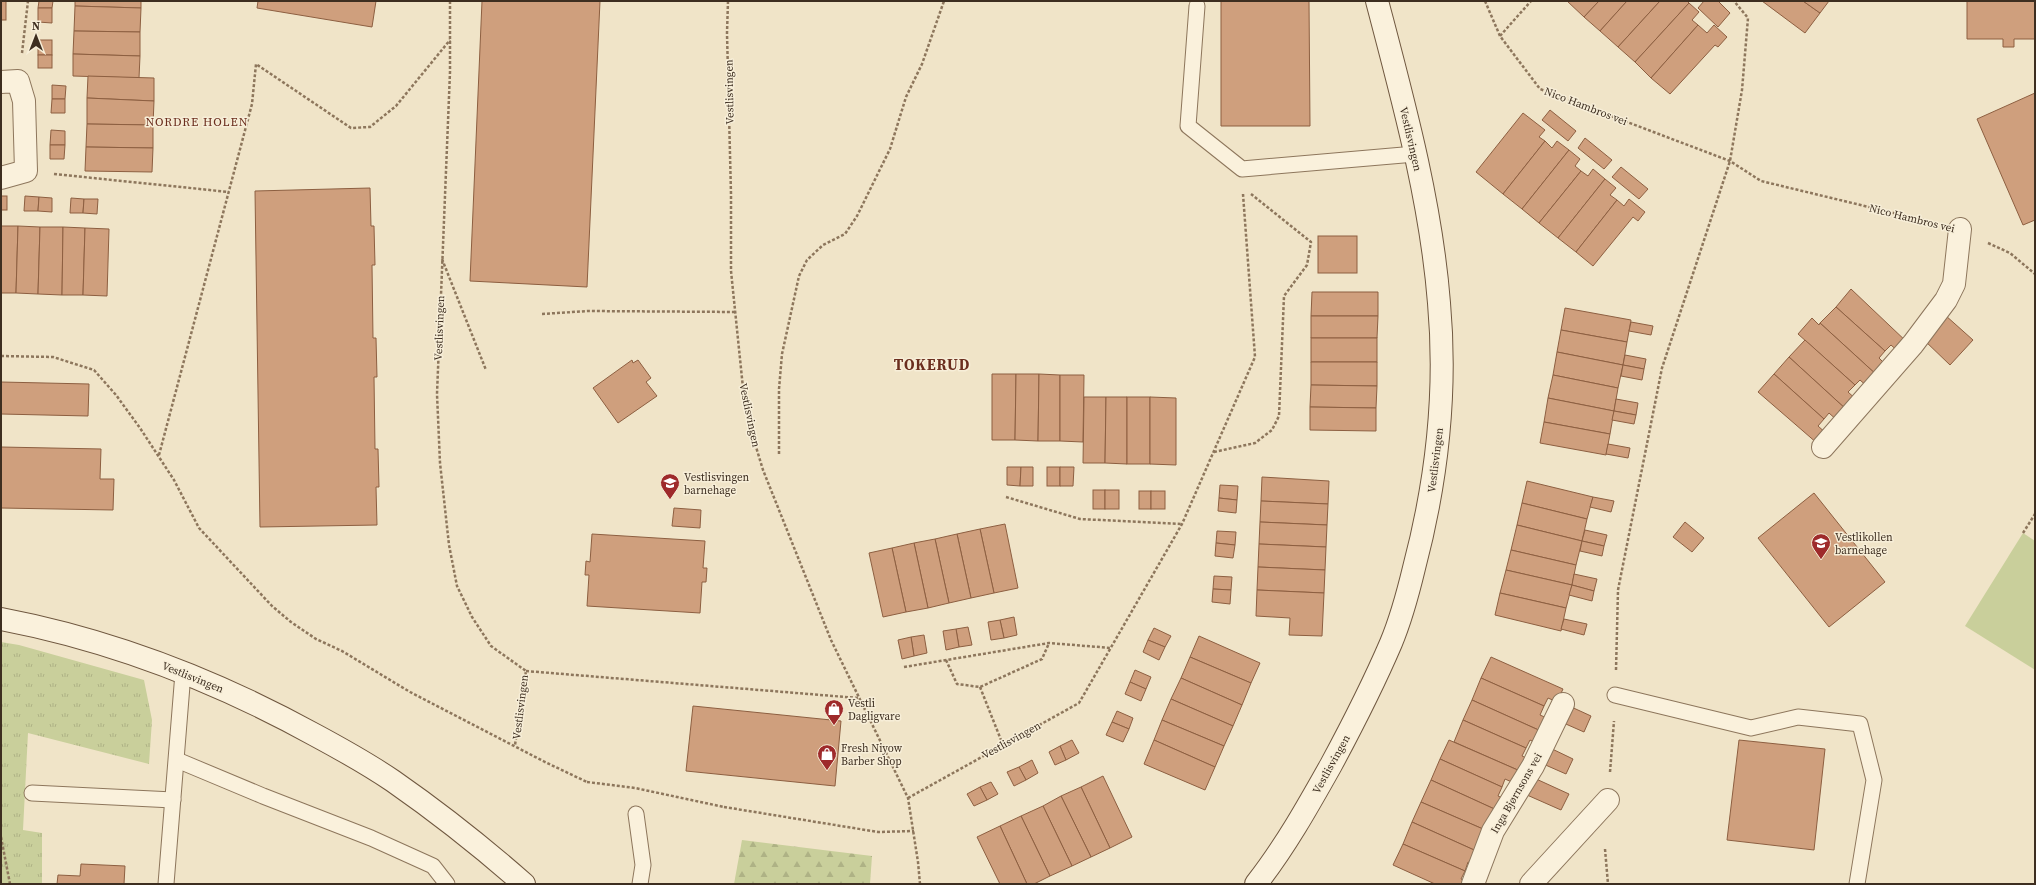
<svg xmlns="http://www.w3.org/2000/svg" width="2036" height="885" font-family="'Source Serif 4',serif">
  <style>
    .grass { fill: url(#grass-tufts) }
    .forest { fill: url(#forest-firs) }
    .pitch { fill: #c9cf9b }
    .building { fill: #cf9f7d; stroke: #8d5f41 }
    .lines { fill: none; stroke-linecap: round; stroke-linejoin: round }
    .lane-casing { stroke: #8d765c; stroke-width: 17 }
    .street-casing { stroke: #8d765c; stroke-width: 24 }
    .secondary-casing { stroke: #6f573f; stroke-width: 24 }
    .path { stroke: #8d765c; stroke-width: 2.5; stroke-dasharray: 3 2; stroke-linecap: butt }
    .lane { stroke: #faf1dc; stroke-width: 15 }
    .street { stroke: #faf1dc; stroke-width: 22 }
    .secondary { stroke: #faf1dc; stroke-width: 22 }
    .path-bridge { stroke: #8d765c; stroke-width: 2.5; stroke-dasharray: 3 2; stroke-linecap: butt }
    .labels { text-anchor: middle; stroke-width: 3; stroke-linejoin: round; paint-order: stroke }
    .street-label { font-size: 11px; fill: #3d2e20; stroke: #f7eed8 }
    .poi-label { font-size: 11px; fill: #3d2e20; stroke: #f7eed8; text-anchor: start }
    .neighbourhood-label { font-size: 12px; letter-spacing: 1px; fill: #6b2e1e; stroke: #f7eed8 }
    .district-label { font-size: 15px; font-weight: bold; letter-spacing: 1px; fill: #6b2e1e; stroke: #f7eed8 }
  </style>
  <defs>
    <pattern id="grass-tufts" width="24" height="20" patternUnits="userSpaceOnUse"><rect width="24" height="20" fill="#c9cf9b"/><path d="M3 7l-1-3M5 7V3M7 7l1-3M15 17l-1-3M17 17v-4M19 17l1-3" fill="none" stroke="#aeb285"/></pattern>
    <pattern id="forest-firs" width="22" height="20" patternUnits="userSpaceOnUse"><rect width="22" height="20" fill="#c9cf9b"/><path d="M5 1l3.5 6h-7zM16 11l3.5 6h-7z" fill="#aeb285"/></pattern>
  </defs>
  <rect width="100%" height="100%" fill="#f0e4c8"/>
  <!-- grass -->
  <path class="grass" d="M1,642l18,3 125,35 8,40 -3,44 -121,-31 -5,97 19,3v51h-41z"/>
  <!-- forest -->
  <path class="forest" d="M742,840l130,16 -2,28h-136z"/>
  <!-- pitch -->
  <path class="pitch" d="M2023,533l12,8v129l-70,-44z"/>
  <!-- building -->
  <g class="building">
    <rect x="1" y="1" width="5" height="19"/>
    <path d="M39,1h14l-1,7h-14z"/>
    <path d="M75,1h66v7l-66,-2z"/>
    <path d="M258,1h118l-4,26 -115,-19z"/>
    <path d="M482,1h118l-13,286 -117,-6z"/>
    <path d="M1221,1h88l1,125h-89z"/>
    <path d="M1567,1h32l-15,16z"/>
    <path d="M1599,1h28l-27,30 -16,-14z"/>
    <path d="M1627,1h33l-42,46 -18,-16z"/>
    <path d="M1660,1h27l2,2 -54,59 -17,-15z"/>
    <path d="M1704,1h14l12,12 -12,14 -20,-19z"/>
    <path d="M1762,1h41l17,12 -15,20z"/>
    <path d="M1803,1h26l-9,12z"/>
    <path d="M1967,1h68v38h-21v8h-11v-8h-36z"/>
    <path d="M1689,3l10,9 -7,8 6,5 -47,53 -16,-16z"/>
    <path d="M75,6l66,2 -1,24 -66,-1z"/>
    <path d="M38,8h14v15l-14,-1z"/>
    <path d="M1698,25l9,8 7,-8 13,12 -9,10 -3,-2 -45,49 -19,-16z"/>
    <path d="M74,31l66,1v24l-67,-2z"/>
    <rect x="38" y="40" width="14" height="15"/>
    <path d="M73,54l67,2 -1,22 -66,-2z"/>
    <rect x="38" y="55" width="14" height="13"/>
    <path d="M88,76l66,2v23l-67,-3z"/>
    <path d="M52,85l14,1 -1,13h-13z"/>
    <path d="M2035,93v127l-12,5 -46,-106z"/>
    <path d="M87,98l67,3 -1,24 -66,-1z"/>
    <path d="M52,99h13v14h-14z"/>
    <path d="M1550,110l26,21 -8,10 -26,-21z"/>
    <path d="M1523,113l22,17 -6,7 6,4 -42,53 -27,-22z"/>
    <path d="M87,124l66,1v23l-67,-1z"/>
    <path d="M51,130l14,1v14h-15z"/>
    <path d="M1585,138l27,22 -8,9 -26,-21z"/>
    <path d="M1545,141l7,7 5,-7 12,9 -47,59 -19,-15z"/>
    <path d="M50,145h15l-1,14h-14z"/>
    <path d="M86,147l67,1 -1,24 -67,-1z"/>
    <path d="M1569,150l11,9 -5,7 6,5 -42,52 -17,-14z"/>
    <path d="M1621,167l27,22 -9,10 -27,-22z"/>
    <path d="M1593,169l12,10 -47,59 -19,-15 42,-52 7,5z"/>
    <path d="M1605,179l11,9 -6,7 7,5 -41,52 -18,-14z"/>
    <path d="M370,188l1,38h3l1,39h-3l1,73h3l1,39h-3l1,72h3l1,38h-3l1,38 -117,2 -5,-336z"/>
    <rect x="1" y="196" width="6" height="14"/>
    <path d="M25,196l14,1 -1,14h-14z"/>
    <path d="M39,197l13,1v14l-14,-1z"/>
    <path d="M71,198l13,1 -1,14h-13z"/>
    <path d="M84,199h14l-1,15 -14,-1z"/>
    <path d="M1629,199l16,13 -7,9 -5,-4 -40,49 -17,-14 41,-52 7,6z"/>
    <path d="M1,226h17l-2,67h-15z"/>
    <path d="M18,226l22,1 -2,67 -22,-1z"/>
    <path d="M40,227h23l-1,68 -24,-1z"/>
    <path d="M63,227l22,1 -2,67h-21z"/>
    <path d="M85,228l24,1 -2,67 -24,-1z"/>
    <rect x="1318" y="236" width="39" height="37"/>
    <path d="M1851,289l58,55 -8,10 -10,-9 -6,6 -49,-44z"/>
    <path d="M1312,292h66v24h-67z"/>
    <path d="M1836,307l49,44 -6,7 9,9 -9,10 -59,-54z"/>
    <path d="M1565,308l66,12 -4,22 -66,-12z"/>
    <path d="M1945,315l28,25 -23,25 -27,-26z"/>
    <path d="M1311,316h67l-1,22h-66z"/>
    <path d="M1812,318l7,7 1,-2 59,54 -10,11 -9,-8 -5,5 -57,-51z"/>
    <path d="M1631,322l22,4 -2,9 -22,-4z"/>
    <path d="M1561,330l66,12 -4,23 -66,-13z"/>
    <rect x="1311" y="338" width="66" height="24"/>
    <path d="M1805,340l50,45 -7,7 10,9 -10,10 -59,-54z"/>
    <path d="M1557,352l66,13 -5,23 -65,-13z"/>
    <path d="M1625,355l21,4 -2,10 -21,-4z"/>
    <path d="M1789,357l59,54 -9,11 -10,-9 -5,6 -50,-45z"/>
    <path d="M632,360l1,3 5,-3 13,18 -5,4 11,14 -39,27 -25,-35z"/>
    <path d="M1311,362h66v24l-66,-1z"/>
    <path d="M1623,365l21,4 -2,11 -21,-4z"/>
    <path d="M992,374h24l-1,66h-23z"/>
    <path d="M1016,374h23l-1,67 -23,-1z"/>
    <path d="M1039,374l21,1v66h-22z"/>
    <path d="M1774,374l50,45 -6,7 9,8 -9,10 -60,-52z"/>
    <path d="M1060,375h24l-1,67 -23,-1z"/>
    <path d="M1553,375l65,13 -4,23 -66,-13z"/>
    <path d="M1,382l88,2 -1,32 -87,-2z"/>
    <path d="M1311,385l66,1 -1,22 -66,-1z"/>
    <path d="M1084,397h22l-1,66h-22z"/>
    <path d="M1106,397h21v67l-22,-1z"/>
    <rect x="1127" y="397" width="23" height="67"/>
    <path d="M1150,397l26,1v67l-26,-1z"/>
    <path d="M1548,398l66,13 -4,23 -66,-12z"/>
    <path d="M1616,399l22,4 -2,12 -22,-4z"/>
    <path d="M1310,407l66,1v23l-66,-1z"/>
    <path d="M1614,411l22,4 -2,9 -22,-4z"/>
    <path d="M1544,422l66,12 -4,21 -66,-12z"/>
    <path d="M1608,444l22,4 -2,10 -22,-4z"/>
    <path d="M1,447l100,2 -1,30h14l-1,31 -112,-2z"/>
    <path d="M1007,467h14l-1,19 -13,-1z"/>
    <path d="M1021,467h12v19h-13z"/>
    <rect x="1047" y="467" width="13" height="19"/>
    <path d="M1060,467h14l-1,19h-13z"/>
    <path d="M1262,477l67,4 -1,23 -67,-3z"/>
    <path d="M1527,481l66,16 -6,22 -65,-16z"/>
    <path d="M1220,485l18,1 -1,14 -18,-2z"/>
    <rect x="1093" y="490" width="12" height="19"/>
    <rect x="1105" y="490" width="14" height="19"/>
    <rect x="1139" y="491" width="12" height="18"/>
    <rect x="1151" y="491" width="14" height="18"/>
    <path d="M1814,493l71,89 -56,45 -71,-89z"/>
    <path d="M1593,497l21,4 -3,11 -21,-5z"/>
    <path d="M1219,498l18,2 -1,13 -18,-2z"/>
    <path d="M1261,501l67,3 -1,21 -67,-3z"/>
    <path d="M1522,503l65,16 -5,22 -65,-16z"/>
    <path d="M674,508l27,2 -1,18 -28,-2z"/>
    <path d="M1260,522l67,3 -1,22 -67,-3z"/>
    <path d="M1685,522l19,16 -12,14 -19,-15z"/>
    <path d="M1005,524l13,64 -24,5 -14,-64z"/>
    <path d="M1517,525l65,16 -6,24 -65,-15z"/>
    <path d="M980,529l14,64 -23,5 -14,-64z"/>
    <path d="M1585,530l22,5 -3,11 -22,-5z"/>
    <path d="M1217,531l19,1 -1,13 -19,-2z"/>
    <path d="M592,534l113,7 -2,27h4l-1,14h-4l-2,31 -113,-7 2,-31h-4l1,-14 4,1z"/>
    <path d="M957,534l14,64 -22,5 -14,-64z"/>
    <path d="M935,539l14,64 -21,5 -14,-65z"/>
    <path d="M1582,541l22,5 -2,10 -22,-5z"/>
    <path d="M914,543l14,65 -22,4 -14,-64z"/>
    <path d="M1216,543l19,2 -2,13 -18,-2z"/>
    <path d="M1259,544l67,3 -1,23 -67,-3z"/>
    <path d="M892,548l14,64 -23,5 -14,-64z"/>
    <path d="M1511,550l65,15 -4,20 -66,-15z"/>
    <path d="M1258,567l67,3 -1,23 -67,-3z"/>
    <path d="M1506,570l66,15 -6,23 -66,-15z"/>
    <path d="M1574,574l23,5 -3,12 -22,-6z"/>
    <path d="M1214,576l18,1 -1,13 -18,-1z"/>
    <path d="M1572,585l22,6 -2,10 -23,-6z"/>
    <path d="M1213,589l18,1 -1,14 -18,-2z"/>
    <path d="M1257,590l67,3 -2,43 -33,-1 1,-17 -34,-2z"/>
    <path d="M1500,593l66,15 -5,23 -66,-16z"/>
    <path d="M1014,617l3,18 -13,3 -4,-18z"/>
    <path d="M1564,619l23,5 -3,11 -23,-6z"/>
    <path d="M1000,620l4,18 -13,2 -3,-18z"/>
    <path d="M968,627l4,18 -13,2 -3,-18z"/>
    <path d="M1154,628l17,8 -6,11 -17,-7z"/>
    <path d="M956,629l3,18 -13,3 -3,-19z"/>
    <path d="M924,635l3,18 -13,3 -3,-19z"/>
    <path d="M1199,636l61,27 -9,20 -61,-26z"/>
    <path d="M911,637l3,19 -12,3 -4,-19z"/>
    <path d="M1148,640l17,7 -6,13 -16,-8z"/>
    <path d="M1190,657l61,26 -9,22 -61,-27z"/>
    <path d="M1491,657l72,32 -6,13 -9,-4 -4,8 -63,-28z"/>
    <path d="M1135,670l16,7 -5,12 -16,-7z"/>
    <path d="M1181,678l61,27 -9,21 -62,-27z"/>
    <path d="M1481,678l63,28 -4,9 9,4 -6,13 -71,-32z"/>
    <path d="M1130,682l16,7 -5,12 -16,-7z"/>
    <path d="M1171,699l62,27 -9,20 -62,-26z"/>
    <path d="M1472,700l71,32 -5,12 -8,-4 -4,8 -63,-28z"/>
    <path d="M1567,705l24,11 -7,16 -25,-11z"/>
    <path d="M693,706l148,15 -6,65 -149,-15z"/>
    <path d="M1117,711l16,7 -4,11 -17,-7z"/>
    <path d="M1162,720l62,26 -9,21 -61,-27z"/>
    <path d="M1463,720l63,28 -4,8 9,4 -11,11 -66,-29z"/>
    <path d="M1112,722l17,7 -6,13 -17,-7z"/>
    <path d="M1072,740l7,13 -13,7 -6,-14z"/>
    <path d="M1154,740l61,27 -10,23 -61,-26z"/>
    <path d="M1449,740l71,31 -6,12 -9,-4 -3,8 -62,-28z"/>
    <path d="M1739,740l86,9 -11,101 -87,-10z"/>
    <path d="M1060,746l6,14 -11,5 -6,-13z"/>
    <path d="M1548,747l25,12 -7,15 -25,-11z"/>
    <path d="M1440,759l62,28 -4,9 9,4 -6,12 -70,-32z"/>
    <path d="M1032,760l6,13 -12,7 -7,-13z"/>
    <path d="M1019,767l7,13 -12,6 -7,-14z"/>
    <path d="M1103,776l29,61 -22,11 -29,-61z"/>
    <path d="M1534,778l35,16 -8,16 -34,-15z"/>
    <path d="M1431,780l70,32 -18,17 -62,-27z"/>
    <path d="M991,782l7,12 -11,6 -7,-13z"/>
    <path d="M980,787l7,13 -13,6 -7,-12z"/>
    <path d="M1081,787l29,61 -19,9 -30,-61z"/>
    <path d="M1061,796l30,61 -19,9 -29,-60z"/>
    <path d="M1421,802l62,27v25l-71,-32z"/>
    <path d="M1043,806l29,60 -22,10 -29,-60z"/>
    <path d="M1021,816l29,60 -16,8h-7l-27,-58z"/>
    <path d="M1412,822l71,32 -5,12 -10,-4 -3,9 -62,-27z"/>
    <path d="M1000,826l27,58h-27l-23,-47z"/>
    <path d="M1403,844l62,27 -4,8 9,5h-35l-42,-19z"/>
    <path d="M81,864l44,2 -1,18h-67l1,-9 22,1z"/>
  </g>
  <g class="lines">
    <defs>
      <g id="lane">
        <path d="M1197,6l-9,120 54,43 173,-15"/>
        <path d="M1615,695l136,33 47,-11 62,7 14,56 -17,104"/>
        <path d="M177,760l86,36 108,42 62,28 14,18"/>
        <path d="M32,793l141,7"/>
        <path d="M636,814l7,51 -3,19"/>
        <path d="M166,884l17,-211"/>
      </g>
      <g id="street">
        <path d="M1,82l17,-1 6,20 2,70 -25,7"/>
        <path d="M1823,447l90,-103 33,-44 8,-16 6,-55"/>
        <path d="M1473,884l20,-53 40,-65 30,-62"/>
        <path d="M1531,884l77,-84"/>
      </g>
      <g id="secondary">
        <path d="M1,619c110,21 216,62 314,116 26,14 53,29 78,46 46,32 89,66 131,103"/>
        <path d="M1256,884c29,-37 52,-78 75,-119 21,-39 42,-80 60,-122 10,-24 17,-50 23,-75 23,-87 33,-176 25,-265 -8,-102 -36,-203 -62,-302"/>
      </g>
    </defs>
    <!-- lane casing -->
    <use href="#lane" class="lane-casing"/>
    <!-- street casing -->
    <use href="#street" class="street-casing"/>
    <!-- secondary casing -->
    <use href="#secondary" class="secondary-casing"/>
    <!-- path -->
    <g class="path">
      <path d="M450,1v71l-13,322 3,69 9,82 8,41 15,31 19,29 35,25 -11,74"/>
      <path d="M728,1l-1,32 4,161v77l12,117 7,39 13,43 68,170 77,158 10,64 2,22"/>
      <path d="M1485,1l15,35 40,53 190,72 31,20 170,41"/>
      <path d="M1500,36l31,-35"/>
      <path d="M22,53l6,-52"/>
      <path d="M54,174l175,18"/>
      <path d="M1988,243l22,10 25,21"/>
      <path d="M442,259l44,111"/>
      <path d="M542,314l46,-3 148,1"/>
      <path d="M1,356l52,1 41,13 22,25 24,33 34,52 25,48 73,78 19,16 25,17 26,12 68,41 135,70 42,20"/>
      <path d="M1214,452l41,-9 17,-13 7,-14 5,-120 23,-31 4,-23 -60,-48"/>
      <path d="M779,454v-65l3,-35 17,-78 8,-16 16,-15 22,-11 12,-18 33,-67 16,-52 16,-33 22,-63"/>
      <path d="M159,455l93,-351 4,-40 95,64 19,-1 26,-21 54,-66"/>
      <path d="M1006,497l74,22 102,5"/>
      <path d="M2023,533l12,-19"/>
      <path d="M946,660l11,24 23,3 62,-28 7,-16"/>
      <path d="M904,667l145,-24 62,5"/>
      <path d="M1616,670l2,-80 44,-222 68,-207 12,-71 6,-72 -14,-17"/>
      <path d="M526,671l332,27"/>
      <path d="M980,687l23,58"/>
      <path d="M1610,772l4,-51"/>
      <path d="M908,798l171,-95 103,-179 73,-167 -12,-163"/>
      <path d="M724,807l154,25 36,-1"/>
      <path d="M1,837l9,47"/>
      <path d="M1605,849l3,35"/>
    </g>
    <!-- lane -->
    <use href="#lane" class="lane"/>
    <!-- street -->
    <use href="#street" class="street"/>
    <!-- secondary -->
    <use href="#secondary" class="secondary"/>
    <!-- path-bridge -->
    <path class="path-bridge" d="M587,782l48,6 89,19"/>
  </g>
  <!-- icons -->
  <defs>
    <symbol id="school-pin" viewBox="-11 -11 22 30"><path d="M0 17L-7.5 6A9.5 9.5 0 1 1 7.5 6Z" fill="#9e2a2b" stroke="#f7eed8"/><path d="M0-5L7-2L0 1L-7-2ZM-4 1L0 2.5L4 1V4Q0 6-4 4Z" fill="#fff"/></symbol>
    <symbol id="shop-pin" viewBox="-11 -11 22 30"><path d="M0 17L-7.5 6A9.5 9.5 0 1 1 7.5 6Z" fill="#9e2a2b" stroke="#f7eed8"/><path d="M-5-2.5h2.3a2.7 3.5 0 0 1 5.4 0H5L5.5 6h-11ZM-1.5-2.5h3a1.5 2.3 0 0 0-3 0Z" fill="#fff"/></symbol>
  </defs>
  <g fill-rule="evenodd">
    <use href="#school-pin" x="659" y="472" width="22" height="30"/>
    <use href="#school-pin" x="1810" y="532" width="22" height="30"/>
    <use href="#shop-pin" x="823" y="698" width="22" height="30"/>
    <use href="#shop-pin" x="816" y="743" width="22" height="30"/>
  </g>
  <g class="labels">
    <!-- street labels -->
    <g class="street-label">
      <text transform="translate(729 92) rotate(-91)" y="4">Vestlisvingen</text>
      <text transform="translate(1586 106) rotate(21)" y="4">Nico Hambros vei</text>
      <text transform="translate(1411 139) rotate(77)" y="4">Vestlisvingen</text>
      <text transform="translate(1912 218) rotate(14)" y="4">Nico Hambros vei</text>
      <text transform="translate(439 328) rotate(-88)" y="4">Vestlisvingen</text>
      <text transform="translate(750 415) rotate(78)" y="4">Vestlisvingen</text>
      <text transform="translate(1435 460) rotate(-83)" y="4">Vestlisvingen</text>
      <text transform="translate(193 677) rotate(22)" y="4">Vestlisvingen</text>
      <text transform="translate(520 707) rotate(-83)" y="4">Vestlisvingen</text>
      <text transform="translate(1011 740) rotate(-29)" y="4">Vestlisvingen</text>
      <text transform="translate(1331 764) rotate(-61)" y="4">Vestlisvingen</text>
      <text transform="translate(1516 793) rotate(-60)" y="4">Inga Bjørnsons vei</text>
    </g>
    <!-- poi labels -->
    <g class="poi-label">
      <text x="684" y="481">Vestlisvingen<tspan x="684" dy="13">barnehage</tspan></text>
      <text x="1835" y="541">Vestlikollen<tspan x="1835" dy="13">barnehage</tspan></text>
      <text x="848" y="707">Vestli<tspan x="848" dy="13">Dagligvare</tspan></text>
      <text x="841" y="752">Fresh Niyow<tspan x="841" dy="13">Barber Shop</tspan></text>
    </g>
    <!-- neighbourhood labels -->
    <g class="neighbourhood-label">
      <text x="197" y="126">NORDRE HOLEN</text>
    </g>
    <!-- district labels -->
    <g class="district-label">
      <text x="932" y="370">TOKERUD</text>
    </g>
  </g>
  <!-- border -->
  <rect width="2036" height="885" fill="none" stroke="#3d2e20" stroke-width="4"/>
  <!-- north arrow -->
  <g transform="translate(36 36)" stroke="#f7eed8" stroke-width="3" paint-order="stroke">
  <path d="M0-3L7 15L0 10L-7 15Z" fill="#3d2e20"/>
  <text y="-6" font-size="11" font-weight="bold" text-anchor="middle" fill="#3d2e20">N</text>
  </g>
</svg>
